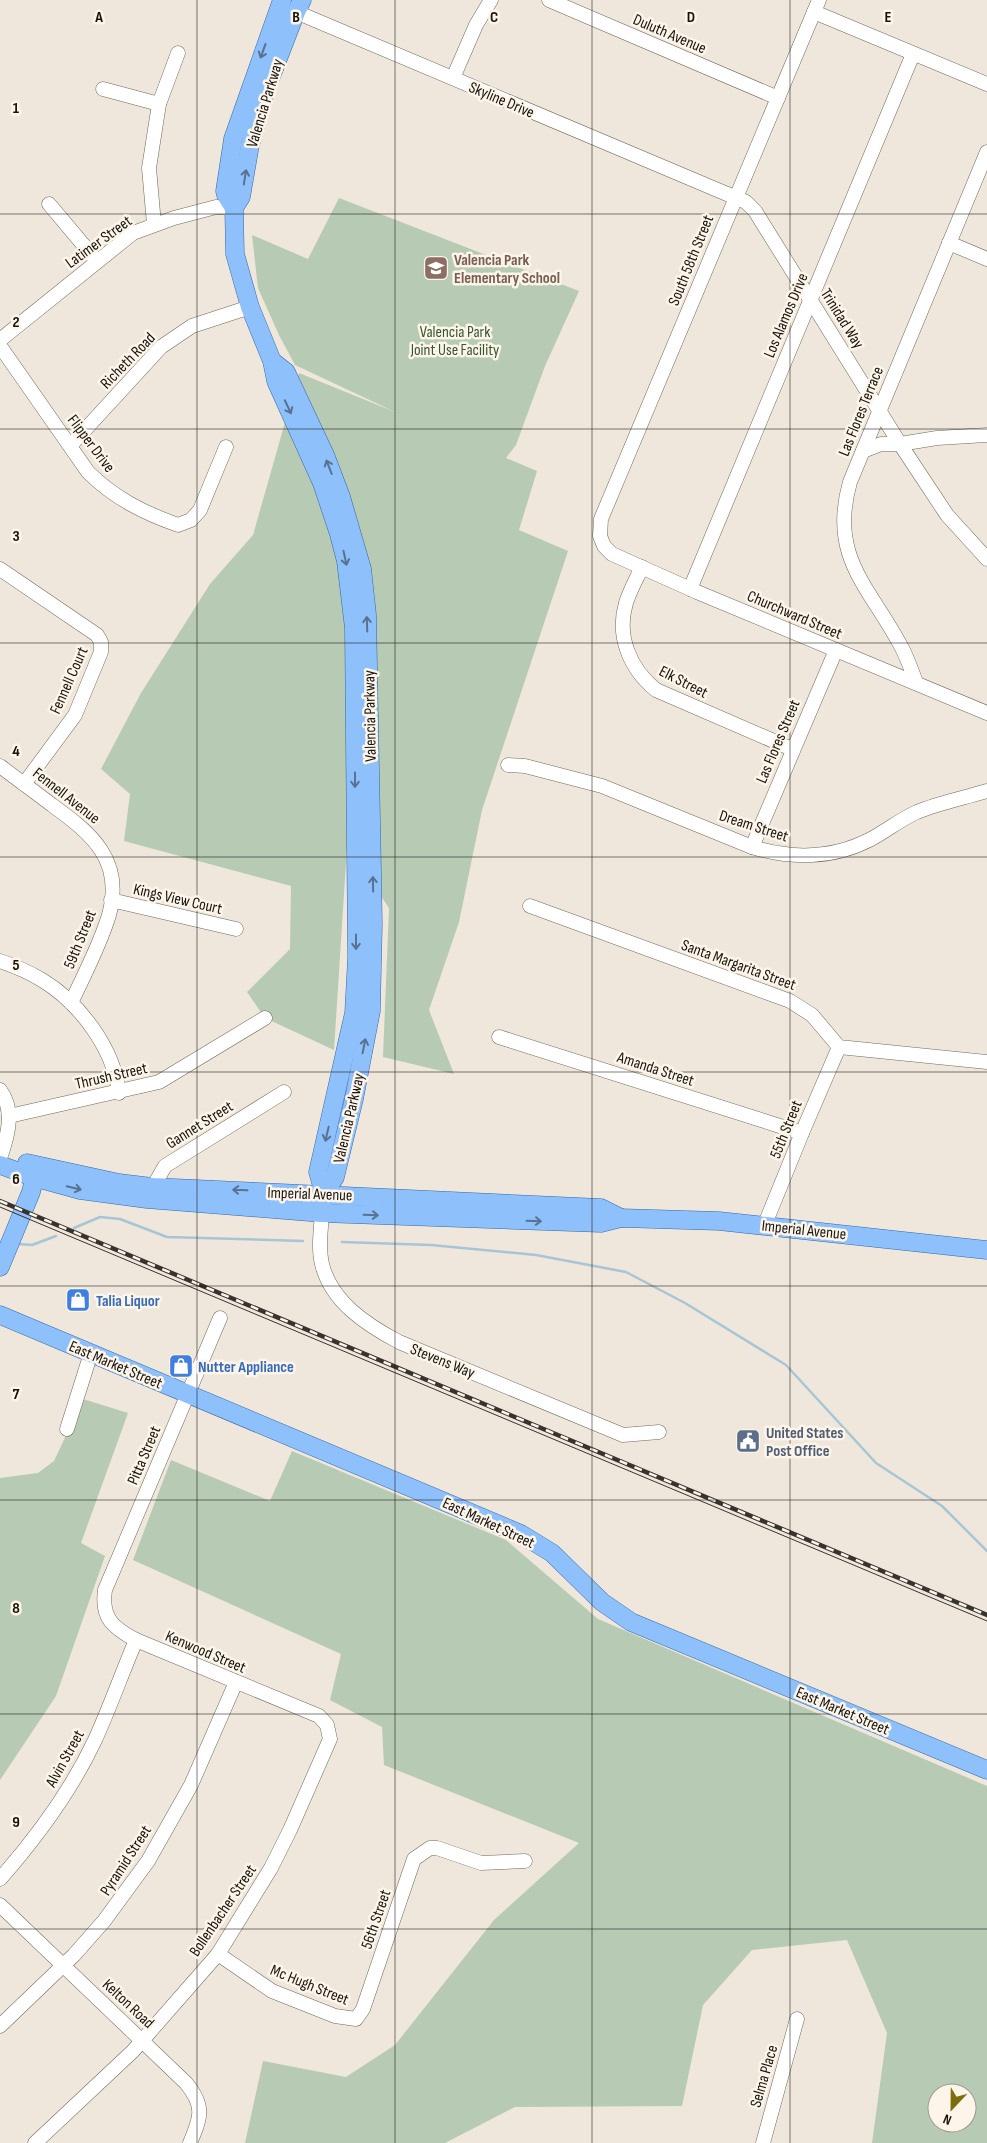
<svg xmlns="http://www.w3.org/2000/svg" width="987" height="2143" font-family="'Sofia Sans Condensed',sans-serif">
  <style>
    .green { fill: #b7cab3; fill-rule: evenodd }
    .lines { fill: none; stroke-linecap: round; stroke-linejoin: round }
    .stream { stroke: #a7c5d5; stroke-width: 2.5 }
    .minor-casing { stroke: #6f695f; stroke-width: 15 }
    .major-casing { stroke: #3368a7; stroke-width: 19 }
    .minor { stroke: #fff; stroke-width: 14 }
    .major { stroke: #8ec0fb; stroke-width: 18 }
    .tram { stroke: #37332e; stroke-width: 1 }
    .rail-casing { stroke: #37332e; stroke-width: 4.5 }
    .rail { stroke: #fdf5e9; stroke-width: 2.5; stroke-dasharray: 8; stroke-linecap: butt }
    .oneway { stroke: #587291 }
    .grid { fill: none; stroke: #16130f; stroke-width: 1; stroke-opacity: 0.55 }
    .labels { text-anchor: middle; stroke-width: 5; stroke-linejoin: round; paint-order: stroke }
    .street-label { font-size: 16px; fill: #16130f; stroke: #fdf5e9 }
    .education-label { font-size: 16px; font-weight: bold; fill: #785e54; stroke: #fdf5e9; text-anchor: start }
    .park-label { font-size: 16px; fill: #365530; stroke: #fdf5e9 }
    .shop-label { font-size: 16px; font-weight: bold; fill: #366cbe; stroke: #fdf5e9; text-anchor: start }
    .service-label { font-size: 16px; font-weight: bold; fill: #4e5e75; stroke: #fdf5e9; text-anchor: start }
    .grid-label { font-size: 16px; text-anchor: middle; font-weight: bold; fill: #16130f; stroke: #fdf5e9; stroke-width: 5; stroke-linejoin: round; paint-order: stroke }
  </style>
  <rect width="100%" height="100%" fill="#efe7dc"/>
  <!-- green -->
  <g class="green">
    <path d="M339,198l240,93 -34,75 -29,79 -10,13 31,13 -18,59 49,21 -86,259 -23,112 -30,88 25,64 -71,-17 6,-149 -42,-61 -13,203 -69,-32 -18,-26 43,-43 1,-63 -167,-45 6,-47 -29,-25 40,-76 69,-109 43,-49 46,-162 96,39 -100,-47 -16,-30 -21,-47 -6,-53 56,24z"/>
    <path d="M83,1399l45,14 -47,130 24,13 -49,140 -56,84v-302l38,-5 16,-12z"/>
    <path d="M292,1451l214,89 92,79 389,167v357h-115l15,-110 -40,-93 -95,10 -49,55 -21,101 -167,1 -70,36h-200l18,-82 83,16 49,-32 99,-125 85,-77 -195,-78 -2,-38 -52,-27 11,-46 -208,-94 38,-100 99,41zM937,2093h30v30h-30z"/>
  </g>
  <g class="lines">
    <!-- stream -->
    <g class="stream">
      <path d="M74,1228l26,-11 20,2 47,18 136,4"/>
      <path d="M342,1242l89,3 105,10 90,17 59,31 101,62 90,98 66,43 45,45"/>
      <path d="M19,1244l13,1 24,-9"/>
    </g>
    <defs>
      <g id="minor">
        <path d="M549,0l229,98"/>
        <path d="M819,0l-218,519 -1,17 4,10 8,8 85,38 290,121"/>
        <path d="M296,12l450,190 9,9 145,233 47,71 40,44"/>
        <path d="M814,12l173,72"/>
        <path d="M453,78l23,-53 15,-25"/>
        <path d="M103,89l56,15"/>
        <path d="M49,204l48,57"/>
        <path d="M154,224l-5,-56 10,-64 19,-51"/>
        <path d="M949,243l38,16"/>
        <path d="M0,340l133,-107 41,-15 42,-11 18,1"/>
        <path d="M0,346l88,126c26,26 56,41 90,53l13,-5 9,-10 26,-63"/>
        <path d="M71,445l90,-98 31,-21 58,-19"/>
        <path d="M863,451l18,-7h19l37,-6 50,-3"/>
        <path d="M642,567c-5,11 -12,23 -16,36 -10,33 4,66 30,87l136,59"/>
        <path d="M0,569l97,66 4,7v10l-26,63 -51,69"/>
        <path d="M690,589l223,-535"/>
        <path d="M916,682c-4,-10 -8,-22 -13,-32 -31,-61 -75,-91 -53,-168l137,-330"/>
        <path d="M508,765l17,1 77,20 150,61c39,12 81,12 119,-8 15,-8 30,-20 46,-27 22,-9 47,-14 70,-21"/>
        <path d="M0,766c17,13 35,26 52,39 40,29 72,55 57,110 -9,30 -25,60 -38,88"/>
        <path d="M752,847l84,-197"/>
        <path d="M111,900l125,29"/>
        <path d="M530,906l260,95 22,14 27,32 148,15"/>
        <path d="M0,961c15,5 29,11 42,19 38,23 72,69 77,113"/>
        <path d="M499,1037l303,96"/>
        <path d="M0,1090c15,20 8,46 0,68"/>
        <path d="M9,1116l150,-34 106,-64"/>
        <path d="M149,1194l16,-28 119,-74"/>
        <path d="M322,1213c-1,16 -4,35 0,51 9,38 45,61 77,78l224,93 36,-3"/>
        <path d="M765,1224l37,-91 37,-86"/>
        <path d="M67,1429l24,-76"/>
        <path d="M0,1879c37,-42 71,-88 95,-139 15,-33 27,-67 41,-100"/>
        <path d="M0,1905l186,178c19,23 15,34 4,60"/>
        <path d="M218,1954l54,37 63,25 21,3 7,-10 51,-150 16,-11h7l44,15 44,-2"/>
        <path d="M0,2026l74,-71 30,-34 44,-60 43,-76 45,-103"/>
        <path d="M35,2143l98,-92 85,-97 53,-86 19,-38 40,-91 -3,-14 -8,-9 -183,-76c-23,-12 -35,-22 -31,-50l115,-272"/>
        <path d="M763,2143l34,-124"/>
      </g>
      <g id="major">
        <path d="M302,0l-6,12 -31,80 -15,53 -9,52 -7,11 1,46 15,53 22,54 4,20 46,102 17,51 7,27 8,67 3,330 -3,55 -36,159 6,21 -2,20"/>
        <path d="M234,208l-8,-13 -1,-4 8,-52 49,-139"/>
        <path d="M272,361l14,11 39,83 16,42 21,72 5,46 6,309 -2,87 -17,88 -19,78 -11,16"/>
        <path d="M27,1163l92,20 33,4 449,21 20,10"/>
        <path d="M0,1165l33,12 47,13 67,9 175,14 279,10 20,-5 98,3 268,29"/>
        <path d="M0,1267l31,-75 6,-25"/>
        <path d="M0,1315l521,219 31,19 50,49 29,20 356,148"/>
      </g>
    </defs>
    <!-- minor casing -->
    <use href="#minor" class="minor-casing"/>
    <!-- major casing -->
    <use href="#major" class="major-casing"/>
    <!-- minor -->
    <use href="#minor" class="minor"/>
    <!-- major -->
    <use href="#major" class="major"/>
    <!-- tram -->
    <path class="tram" d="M0,1207l987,414"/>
    <defs>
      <path id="rail" d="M0,1201l987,414"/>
    </defs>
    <!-- rail casing -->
    <use href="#rail" class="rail-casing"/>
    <!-- rail -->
    <use href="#rail" class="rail"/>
  </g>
  <!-- one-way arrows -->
  <defs><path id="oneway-shaft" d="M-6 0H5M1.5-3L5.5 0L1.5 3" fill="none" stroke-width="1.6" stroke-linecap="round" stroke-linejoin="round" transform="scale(1.25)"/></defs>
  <g class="oneway">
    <use href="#oneway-shaft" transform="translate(263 51) rotate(110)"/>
    <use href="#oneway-shaft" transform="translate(245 177) rotate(-81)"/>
    <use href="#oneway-shaft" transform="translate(288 407) rotate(65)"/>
    <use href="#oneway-shaft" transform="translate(329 467) rotate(-111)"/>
    <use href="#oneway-shaft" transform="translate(345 558) rotate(78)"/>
    <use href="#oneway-shaft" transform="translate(367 624) rotate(-92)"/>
    <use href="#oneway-shaft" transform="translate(355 780) rotate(90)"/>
    <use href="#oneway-shaft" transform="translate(373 884) rotate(-91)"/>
    <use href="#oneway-shaft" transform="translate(356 942) rotate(90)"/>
    <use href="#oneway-shaft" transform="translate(364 1046) rotate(-79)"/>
    <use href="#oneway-shaft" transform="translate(327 1134) rotate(103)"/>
    <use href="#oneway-shaft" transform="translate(74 1188) rotate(14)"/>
    <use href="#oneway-shaft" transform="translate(240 1190) rotate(-178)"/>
    <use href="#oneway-shaft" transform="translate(371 1215) rotate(2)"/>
    <use href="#oneway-shaft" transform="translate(534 1221) rotate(2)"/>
  </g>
  <!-- grid -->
  <path class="grid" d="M197,0v2143M395,0v2143M592,0v2143M790,0v2143M0,214h987M0,429h987M0,643h987M0,857h987M0,1072h987M0,1286h987M0,1500h987M0,1714h987M0,1929h987"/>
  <!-- icons -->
  <defs>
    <symbol id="school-square" viewBox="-11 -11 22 22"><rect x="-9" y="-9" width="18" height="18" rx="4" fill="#8d6e63" stroke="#fdf5e9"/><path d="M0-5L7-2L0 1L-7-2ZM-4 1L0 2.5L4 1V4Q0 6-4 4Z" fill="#fff"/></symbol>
    <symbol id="shop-square" viewBox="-11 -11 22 22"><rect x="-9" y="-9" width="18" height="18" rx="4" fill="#3f7fe0" stroke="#fdf5e9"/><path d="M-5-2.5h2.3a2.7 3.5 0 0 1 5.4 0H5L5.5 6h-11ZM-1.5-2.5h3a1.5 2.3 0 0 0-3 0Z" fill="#fff"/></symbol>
    <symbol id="civic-square" viewBox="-11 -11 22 22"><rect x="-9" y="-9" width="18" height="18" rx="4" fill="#5c6f8a" stroke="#fdf5e9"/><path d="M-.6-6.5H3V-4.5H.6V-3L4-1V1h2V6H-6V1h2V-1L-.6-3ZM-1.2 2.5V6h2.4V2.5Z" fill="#fff"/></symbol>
  </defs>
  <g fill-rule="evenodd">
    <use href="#school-square" x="422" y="254" width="28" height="28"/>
    <use href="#shop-square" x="64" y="1286" width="28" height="28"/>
    <use href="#shop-square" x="167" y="1352" width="28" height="28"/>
    <use href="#civic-square" x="734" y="1427" width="28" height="28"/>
  </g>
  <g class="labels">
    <!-- street labels -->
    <g class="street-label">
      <text transform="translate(670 33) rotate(23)" y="6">Duluth Avenue</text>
      <text transform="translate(502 99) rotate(23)" y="6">Skyline Drive</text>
      <text transform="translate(264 103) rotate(-73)" y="6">Valencia Parkway</text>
      <text transform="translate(98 241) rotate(-36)" y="6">Latimer Street</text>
      <text transform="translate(690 260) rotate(-68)" y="6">South 58th Street</text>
      <text transform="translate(785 315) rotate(-67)" y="6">Los Alamos Drive</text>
      <text transform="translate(843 318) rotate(58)" y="6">Trinidad Way</text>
      <text transform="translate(127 360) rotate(-46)" y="6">Richeth Road</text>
      <text transform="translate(860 411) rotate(-68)" y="6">Las Flores Terrace</text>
      <text transform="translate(92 443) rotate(53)" y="6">Flipper Drive</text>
      <text transform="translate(795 614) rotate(23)" y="6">Churchward Street</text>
      <text transform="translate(68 680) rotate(-66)" y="6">Fennell Court</text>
      <text transform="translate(684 681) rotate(27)" y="6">Elk Street</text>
      <text transform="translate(369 716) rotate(-91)" y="6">Valencia Parkway</text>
      <text transform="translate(777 741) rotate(-67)" y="6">Las Flores Street</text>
      <text transform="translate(67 795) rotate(38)" y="6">Fennell Avenue</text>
      <text transform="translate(754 825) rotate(18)" y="6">Dream Street</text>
      <text transform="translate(178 898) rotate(13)" y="6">Kings View Court</text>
      <text transform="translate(79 939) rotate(-68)" y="6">59th Street</text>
      <text transform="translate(739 964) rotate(20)" y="6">Santa Margarita Street</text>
      <text transform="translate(656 1068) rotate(18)" y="6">Amanda Street</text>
      <text transform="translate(111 1075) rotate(-13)" y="6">Thrush Street</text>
      <text transform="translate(348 1118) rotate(-77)" y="6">Valencia Parkway</text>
      <text transform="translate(199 1124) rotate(-32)" y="6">Gannet Street</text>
      <text transform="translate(785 1129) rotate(-68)" y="6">55th Street</text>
      <text transform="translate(310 1193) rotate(2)" y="6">Imperial Avenue</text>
      <text transform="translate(804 1229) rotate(6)" y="6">Imperial Avenue</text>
      <text transform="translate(443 1360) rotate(22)" y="6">Stevens Way</text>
      <text transform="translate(116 1364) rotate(23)" y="6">East Market Street</text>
      <text transform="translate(143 1455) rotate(-67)" y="6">Pitta Street</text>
      <text transform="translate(489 1522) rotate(25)" y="6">East Market Street</text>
      <text transform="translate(206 1651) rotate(23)" y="6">Kenwood Street</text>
      <text transform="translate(843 1710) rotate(23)" y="6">East Market Street</text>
      <text transform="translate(64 1758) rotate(-61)" y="6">Alvin Street</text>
      <text transform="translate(125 1860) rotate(-57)" y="6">Pyramid Street</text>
      <text transform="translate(222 1910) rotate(-56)" y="6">Bollenbacher Street</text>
      <text transform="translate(375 1919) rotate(-71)" y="6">56th Street</text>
      <text transform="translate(310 1984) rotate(22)" y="6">Mc Hugh Street</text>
      <text transform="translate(129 2003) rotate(43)" y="6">Kelton Road</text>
      <text transform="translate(763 2076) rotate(-74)" y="6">Selma Place</text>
    </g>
    <!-- education labels -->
    <g class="education-label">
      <text x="454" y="265">Valencia Park<tspan x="454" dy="18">Elementary School</tspan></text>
    </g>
    <!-- park labels -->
    <g class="park-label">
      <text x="455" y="337">Valencia Park<tspan x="455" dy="18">Joint Use Facility</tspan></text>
    </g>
    <!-- shop labels -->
    <g class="shop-label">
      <text x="96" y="1306">Talia Liquor</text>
      <text x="198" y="1372">Nutter Appliance</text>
    </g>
    <!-- service labels -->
    <g class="service-label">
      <text x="766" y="1438">United States<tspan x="766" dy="18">Post Office</tspan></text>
    </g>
  </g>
  <g class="grid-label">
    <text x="99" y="22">A</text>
    <text x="296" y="22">B</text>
    <text x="494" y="22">C</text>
    <text x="691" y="22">D</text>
    <text x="888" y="22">E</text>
    <text x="16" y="113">1</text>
    <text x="16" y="327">2</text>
    <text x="16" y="541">3</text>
    <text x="16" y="756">4</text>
    <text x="16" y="970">5</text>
    <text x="16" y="1184">6</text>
    <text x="16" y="1399">7</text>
    <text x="16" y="1613">8</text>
    <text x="16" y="1827">9</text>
  </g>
  <!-- north arrow -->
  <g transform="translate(952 2108) rotate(202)"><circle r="24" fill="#fdf5e9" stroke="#a19b92"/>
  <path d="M0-4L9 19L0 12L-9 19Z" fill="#7d6e0b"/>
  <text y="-8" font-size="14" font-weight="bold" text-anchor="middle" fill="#16130f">N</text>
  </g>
</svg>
